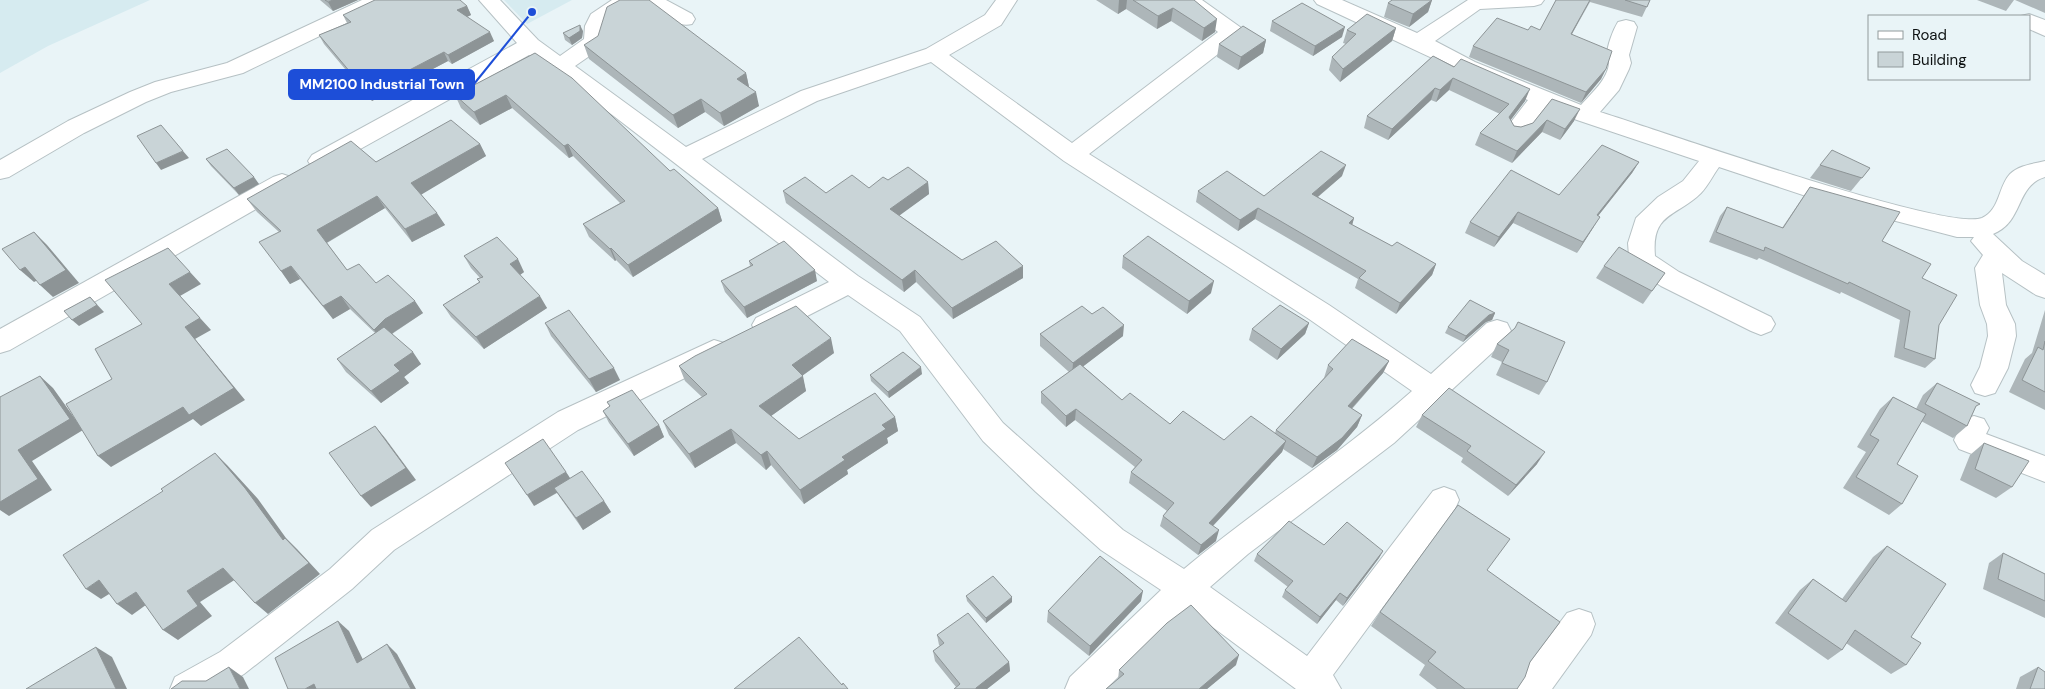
<svg xmlns="http://www.w3.org/2000/svg" width="2045" height="689" font-family="'DM Sans',sans-serif">
  <style>
    .built { fill: #d6ebf0 }
    .lines { fill: none; stroke-linecap: round; stroke-linejoin: round }
    .minor-casing { stroke: #b6c1c4; stroke-width: 2 }
    .minor { fill: #fff; fill-rule: evenodd }
    .wall { fill: #adb6b9 }
    .shaded-wall { fill: #8d9496 }
    .building { fill: #c9d4d7; stroke: #8d9496 }
    .leader { fill: none; stroke: #1d4ed8; stroke-width: 2 }
    .callout-dot { fill: #1d4ed8; stroke: #e9f4f7; stroke-width: 2 }
    .callout { fill: #1d4ed8; stroke: #1d4ed8; stroke-width: 2 }
    .callout-label { font-size: 14px; text-anchor: middle; font-weight: bold; fill: #fff }
  </style>
  <rect width="100%" height="100%" fill="#e9f4f7"/>
  <!-- built -->
  <g class="built">
    <path d="M0,0h150l-102,46 -48,27z"/>
    <path d="M504,0h68l-45,24z"/>
  </g>
  <g class="lines">
    <defs>
      <g id="minor">
        <path d="M362,0h27l-3,4 -143,69 -72,19 -25,10 -62,31 -75,44 -9,2v-19l68,-39 62,-29 25,-10 72,-19z"/>
        <path d="M479,0h21l38,40 22,16 24,-17 1,-13 6,-12 21,-14h54l26,14 3,5 -3,5c-17,4 -34,-11 -48,-20l-3,-3 -3,3 -28,15 -4,7 -1,14 -4,8 -26,18 111,81 115,-56 125,-42 59,-34 11,-15h21l-16,25 -52,30 123,88 146,-111 -39,-32h23l38,27 3,5 -3,5 -151,117 240,151 102,69 56,-51 10,-3 10,3 4,8 -4,8 -113,104 -146,111 -38,33 97,69 126,-165 11,-4 11,4 4,9 -4,9 -122,166 8,14h-45l-109,-81 -81,81h-41l5,-12 91,-87 -60,-40 -65,-58 -53,-51 -83,-110 -52,-36 -72,37 -10,4 -10,-4 -4,-7 4,-7 73,-36 -236,-182 -64,-45 -201,112 -8,2 -8,-2 -4,-6 4,-6 205,-112zM931,62l133,99 245,158 103,72c-72,64 -154,116 -228,178l-61,-39 -120,-107 -83,-106 -62,-41 -156,-117 115,-58z"/>
        <path d="M1314,0h28l75,33 51,-33h76l-3,4 -7,2 -54,3 -45,32 40,21 106,43c10,-11 27,-26 28,-42 0,-3 -2,-5 -2,-8 0,-9 6,-25 11,-33l8,-2 8,2 3,5 -8,28 2,8 -2,6 -10,21 -19,22c55,17 346,120 382,106 18,-8 16,-31 28,-44 9,-9 23,-10 35,-13v16c-30,9 -21,45 -52,57l29,27 23,14v23l-9,-3 -34,-22 4,32 9,19 1,12 -8,32 -13,25 -10,3 -10,-3 -4,-8 9,-18 8,-31 -1,-12 -7,-19 -5,-37 8,-13 -12,-14 3,-4h-17l-130,-34 -108,-36c-6,8 -11,19 -18,26 -24,24 -50,19 -46,63l24,16 92,45 4,7 -4,7 -10,4 -10,-4 -90,-45 -25,-16 -7,-14 -1,-13 8,-25 22,-21 25,-16 16,-20 -122,-41 -31,-12c-10,14 -18,33 -37,28l-4,-6 23,-30c-72,-29 -141,-64 -211,-96z"/>
        <path d="M2029,14l16,6v16l-16,-7v-13h-8z"/>
        <path d="M282,174l9,3 3,6 -3,6 -281,161 -10,3v-24l273,-152z"/>
        <path d="M714,340l10,3 4,8 -4,8 -146,71 -184,120 -42,39 -108,85 -25,15h-49l5,-12 45,-25 110,-83 42,-39 186,-118z"/>
        <path d="M1974,416l10,3 5,9 -3,6 59,22v26l-86,-33 -5,-9 10,-21z"/>
        <path d="M1579,609l12,4 4,11 -4,11 -39,54h-38l5,-12 48,-64z"/>
      </g>
    </defs>
    <!-- minor casing -->
    <use href="#minor" class="minor-casing"/>
    <!-- minor -->
    <use href="#minor" class="minor"/>
  </g>
  <!-- wall -->
  <g class="wall">
    <path d="M320,0h38l-25,11z"/>
    <path d="M1096,0h98l21,32 -13,9 -31,-20 -14,8 -31,-20 -8,5z"/>
    <path d="M1392,0h40l-4,12 -19,15 -25,-10 4,-14z"/>
    <path d="M1556,0h94l-8,17 -52,-15 -18,32 34,35 -5,10 -20,24 -112,-46 4,-11 55,-16h12z"/>
    <path d="M1977,0h37l-8,11z"/>
    <path d="M2015,0h30v13z"/>
    <path d="M467,6l4,9 -4,2 27,24 -42,23 -4,-3 -76,40 -48,-57 -5,-9 28,-12 -4,-8z"/>
    <path d="M1272,21l70,16 -29,19 -43,-25z"/>
    <path d="M1396,28l-4,13 -52,41 -11,-12 3,-13 14,-13 -3,-1 4,-13z"/>
    <path d="M583,31l-1,7 -10,7 -7,-5 -2,-7z"/>
    <path d="M1266,40l-3,13 -25,17 -21,-13 2,-13z"/>
    <path d="M584,45l162,28 3,14h-1l11,19 -35,20 -19,-14 -27,16 -89,-69z"/>
    <path d="M535,53l135,118 48,37 4,13 -89,56 -17,-17 -1,1 -26,-24 -6,-13 37,-21 -47,-47 -4,2 -57,-50 -32,17 -19,-17 -6,-13z"/>
    <path d="M1433,56l92,45 -15,19 4,6 7,1 12,-4 19,-24 22,22 -14,19 -18,-8 -30,31 -37,-18 5,-12 20,-19 -51,-24 -13,12 -5,-2 -43,40 -24,-12 3,-12z"/>
    <path d="M480,144l6,12 -65,38 24,31 -33,17 -27,-34 -58,35 20,27 29,13 47,30 -31,21 29,30 -17,13 5,6 -28,20 -35,-31 -9,-13 38,-26 -25,-24 -17,10 -33,-40 -10,5 -9,-13 -2,-39 -22,-20 -10,-13 129,-37z"/>
    <path d="M206,159l53,25 -20,11 -28,-29z"/>
    <path d="M1639,162l-7,11 -34,43 -5,12 -16,25 -64,-30 -19,24 -29,-14 5,-11 89,-27z"/>
    <path d="M1820,165l50,3 -19,23 -41,-13z"/>
    <path d="M1342,176l-24,21 36,21 -2,7 40,21 44,18 -4,11 -36,39 -41,-26 3,-9 -103,-60 -17,12 -42,-29 2,-11 66,5z"/>
    <path d="M888,180l40,2 1,12 -30,21 63,45 61,18 -70,41 -37,-37 -12,10 -118,-89 -3,-12 43,2 43,-5z"/>
    <path d="M1810,187l72,54 40,37 17,47 -4,34 -10,9 -31,-11 6,-37 -59,-28 -1,2 -81,-36 -2,2 -48,-18 11,-26 7,-9 55,21 21,-31z"/>
    <path d="M464,256l60,16 -4,3 27,33 -63,41 -33,-32 -8,-12 36,-23 -2,-3 3,-1 -9,-10z"/>
    <path d="M1123,256l88,37 -24,21 -65,-46z"/>
    <path d="M749,261l68,20 -70,37 -22,-26 -4,-11 29,-15z"/>
    <path d="M1604,266l61,7 -22,31 -47,-26z"/>
    <path d="M2045,310v100l-36,-18 16,-33 7,-6z"/>
    <path d="M1495,313l-3,7 -6,2 -23,20 -18,-9 3,-6z"/>
    <path d="M1092,314l31,22 -40,30 39,34 48,24 54,16 51,-7 1,-3 48,-52 4,-13 61,-4 -6,12 -31,36 10,6 -5,12 -20,23 -25,18 -29,-19 -1,3 -69,74 3,15 -18,14 -38,-29 3,-10 4,-5 -38,-28 2,-11 4,-5 -60,-47 -9,7 -25,-24v-11l28,-20 -29,-26v-12z"/>
    <path d="M545,323l75,57 -24,12 -45,-56z"/>
    <path d="M1309,323l-4,11 -28,26 -28,-20 3,-11z"/>
    <path d="M1515,328l32,54 -8,13 -43,-20 6,-13 -11,-5 6,-13z"/>
    <path d="M834,353l-32,23 4,15 -35,25 28,23 96,-22 3,14 -11,7 1,5 -41,27 1,4 -44,30 -33,-39 -5,5 -30,-27 -41,25 -26,-33 -6,-14 39,-24 -17,-16 -6,-15z"/>
    <path d="M922,374l-33,24 -18,-17 -1,-6z"/>
    <path d="M1937,383l38,25 -8,18 -14,12 -32,-17 -24,43 5,40 -13,11 -46,-27 23,-36 -9,-5 23,-38 13,-12 23,12 7,-14z"/>
    <path d="M607,402l52,23 5,12 -30,19 -25,-33 -6,-12 7,-4z"/>
    <path d="M1422,415l115,49 -29,32 -47,-34 2,-4 -47,-31z"/>
    <path d="M1984,443l28,44 -16,11 -36,-18 10,-25z"/>
    <path d="M566,472l4,6 34,23 7,11 -28,18 -26,-37 -23,13z"/>
    <path d="M1324,545l59,6 -4,7 -36,48 -7,-6 -19,24 -35,-27 3,-7 3,-3 -34,-26 3,-7z"/>
    <path d="M1887,546l24,91 -5,28 -15,9 -45,-31 -4,7 -14,10 -53,-37 25,-33 13,-11 29,20 31,-42z"/>
    <path d="M2003,553l42,21v44l-62,-29 6,-26z"/>
    <path d="M1487,570l43,92 -13,27h-80l-18,-14 6,-10 -54,-39 9,-14z"/>
    <path d="M966,596l46,6 -26,21 -19,-22z"/>
    <path d="M1141,601l-52,55 -42,-34 1,-11z"/>
    <path d="M937,635l72,27 1,9 -23,18h-33l2,-2 -21,-26 -2,-10 7,-5 -1,-1z"/>
    <path d="M1236,665l-29,24h-101l12,-9 1,-10z"/>
    <path d="M2038,667l7,22h-29l4,-12z"/>
  </g>
  <!-- shaded-wall -->
  <g class="shaded-wall">
    <path d="M333,0h25l-25,11 -5,-9z"/>
    <path d="M1119,0h8l-1,9 -8,5z"/>
    <path d="M1432,0l-4,12 -19,15 4,-13z"/>
    <path d="M1590,0l-24,45 5,-11z"/>
    <path d="M467,6l4,9 -9,4 -5,-9z"/>
    <path d="M1173,8l-2,13 -14,8 1,-13z"/>
    <path d="M1217,19l-2,13 -13,9 2,-13z"/>
    <path d="M580,25l3,6 -1,7 -10,7 -3,-7z"/>
    <path d="M1345,27l-3,10 -29,19 2,-10z"/>
    <path d="M1396,28l-4,13 -52,41 3,-13z"/>
    <path d="M490,32l4,9 -42,23 -4,-9z"/>
    <path d="M1266,40l-3,13 -25,17 3,-13z"/>
    <path d="M444,52l4,9 -76,40 -5,-9z"/>
    <path d="M1606,69l-5,10 -20,24 5,-11z"/>
    <path d="M746,73l3,14 -9,5 -3,-13z"/>
    <path d="M1453,78l-4,12 -13,12 4,-12z"/>
    <path d="M1435,88l-4,12 -43,40 4,-11z"/>
    <path d="M1530,89l-5,12 -21,28 5,-12z"/>
    <path d="M756,92l3,14 -35,20 -4,-13z"/>
    <path d="M506,95l6,13 -32,17 -6,-13z"/>
    <path d="M701,99l4,13 -27,16 -5,-13z"/>
    <path d="M1580,109l-6,12 -14,19 5,-11z"/>
    <path d="M1547,120l-5,12 -30,31 5,-12z"/>
    <path d="M480,144l6,12 -67,40 -8,-13z"/>
    <path d="M568,144l5,12 -4,2 -5,-12z"/>
    <path d="M183,151l6,7 -28,12 -5,-7z"/>
    <path d="M1639,162l-7,11 -42,53 7,-11z"/>
    <path d="M1346,165l-4,11 -34,29 4,-11z"/>
    <path d="M254,177l5,7 -20,11 -5,-7z"/>
    <path d="M928,182l1,12 -37,27 -2,-12z"/>
    <path d="M377,196l8,12 -59,35 -9,-13z"/>
    <path d="M718,208l4,13 -89,56 -5,-12z"/>
    <path d="M1258,208l-3,11 -17,12 2,-11z"/>
    <path d="M1518,212l-5,11 -19,24 5,-10z"/>
    <path d="M437,213l8,12 -33,17 -7,-13z"/>
    <path d="M1600,217l-7,11 -16,25 6,-11z"/>
    <path d="M1354,218l-3,11 -2,-6z"/>
    <path d="M34,232l13,13 32,38 -26,14 -13,-12z"/>
    <path d="M611,248l5,12 -1,1 -5,-12z"/>
    <path d="M518,259l6,13 -7,5 -7,-13z"/>
    <path d="M1436,264l-4,11 -36,39 4,-11z"/>
    <path d="M291,266l9,13 -10,5 -9,-13z"/>
    <path d="M1023,266v12l-70,41 -1,-11z"/>
    <path d="M25,267l13,13 -4,2 -14,-12z"/>
    <path d="M815,270l2,11 -70,37 -3,-11z"/>
    <path d="M915,270l1,12 -12,10 -2,-12z"/>
    <path d="M190,272l11,12 -21,12 31,34 -16,9 50,61 -44,26 -8,-7 -82,48 -13,-11 71,-172z"/>
    <path d="M1214,281l-3,12 -24,21 2,-13z"/>
    <path d="M341,296l9,13 -17,10 -10,-13z"/>
    <path d="M540,296l7,12 -63,41 -8,-12z"/>
    <path d="M90,297l14,15 -25,14 -7,-6z"/>
    <path d="M415,301l8,12 -29,19 -11,10 -9,-12 11,-11z"/>
    <path d="M1495,313l-3,7 -6,2 -23,20 3,-6 23,-21z"/>
    <path d="M1309,323l-4,11 -28,26 4,-11z"/>
    <path d="M1124,325l-1,11 -51,39 1,-12z"/>
    <path d="M831,338l3,15 -38,27 -4,-15z"/>
    <path d="M413,352l8,12 -17,13 5,6 -28,20 -10,-12 23,-26z"/>
    <path d="M1389,361l-6,12 -40,45 5,-12z"/>
    <path d="M921,367l1,7 -33,24 -1,-6z"/>
    <path d="M614,368l6,12 -24,12 -7,-13z"/>
    <path d="M40,376l13,12 30,42 -51,31 20,29 -43,26 -9,-6v-8l18,-52z"/>
    <path d="M803,376l3,15 -42,30 -5,-15z"/>
    <path d="M1076,409l-1,11 -9,7v-11z"/>
    <path d="M1362,415l-5,12 -20,23 -25,18 5,-11z"/>
    <path d="M895,417l3,14 -11,7 1,5 -41,27 1,4 -44,30 -4,-14 82,-65z"/>
    <path d="M659,425l5,12 -30,19 -6,-12z"/>
    <path d="M375,426l10,12 31,42 -45,27 -10,-11z"/>
    <path d="M731,429l5,14 -41,25 -6,-14z"/>
    <path d="M1286,441l-4,11 -76,81 3,-10z"/>
    <path d="M767,451l4,14 -5,5 -5,-15z"/>
    <path d="M1545,452l-8,12 -29,32 8,-11z"/>
    <path d="M215,453l12,12 31,34 28,39 11,11 23,25 -52,40 -13,-11 28,-63z"/>
    <path d="M566,472l7,11 -39,23 -7,-11z"/>
    <path d="M604,501l7,11 -28,18 -7,-12z"/>
    <path d="M1219,530l-3,11 -18,14 3,-10z"/>
    <path d="M1383,551l-4,7 -36,48 4,-8z"/>
    <path d="M223,568l13,11 -36,23 12,14 -34,24 -15,-10 24,-39z"/>
    <path d="M99,580l15,11 -13,8 -15,-10z"/>
    <path d="M1143,591l-2,10 -52,55 1,-10z"/>
    <path d="M136,592l14,10 -18,13 -15,-11z"/>
    <path d="M1340,593l-4,7 -19,24 3,-7z"/>
    <path d="M1012,597v5l-26,21v-5z"/>
    <path d="M338,621l11,10 20,41 -12,-9z"/>
    <path d="M387,644l10,10 19,35h-5z"/>
    <path d="M96,647l16,10 15,32h-11z"/>
    <path d="M1239,655l-3,10 -29,24h-8z"/>
    <path d="M1009,662l1,9 -23,18h-11v-1z"/>
    <path d="M229,667l14,10 6,12h-9z"/>
    <path d="M314,684l7,5h-16z"/>
  </g>
  <!-- building -->
  <g class="building">
    <path d="M325,0h8l-5,2z"/>
    <path d="M375,0h85l7,6 -10,4 33,22 -42,23 -4,-3 -77,40 -48,-57 32,-13 -8,-7z"/>
    <path d="M620,0h29l97,73 -9,6 19,13 -36,21 -19,-14 -28,16 -89,-70 14,-9 9,-29z"/>
    <path d="M1133,0h61l23,19 -13,9 -31,-20 -15,8z"/>
    <path d="M1392,0h40l-19,14 -25,-11z"/>
    <path d="M1556,0h34l-19,34 41,17 -6,18 -20,23 -113,-46 24,-28 31,12 3,-4 9,4z"/>
    <path d="M1625,0h25l-3,7z"/>
    <path d="M1302,3l43,24 -30,19 -43,-25z"/>
    <path d="M1367,14l29,14 -53,41 -11,-12 24,-23 -9,-4z"/>
    <path d="M580,25v6l-11,7 -6,-5z"/>
    <path d="M1243,26l23,14 -25,17 -22,-13z"/>
    <path d="M535,53l37,25 98,93 4,-2 44,39 -90,57 -17,-17 -1,1 -27,-25 42,-23 -57,-57 -4,2 -58,-51 -32,17 -19,-17z"/>
    <path d="M1433,56l21,11 7,-8 69,30 -21,28 5,9 7,1 12,-4 19,-24 28,10 -15,20 -18,-9 -30,31 -37,-18 29,-29 -56,-26 -13,12 -5,-2 -43,41 -25,-13z"/>
    <path d="M451,120l29,24 -69,39 26,30 -32,16 -28,-33 -60,34 30,40 12,-6 17,19 12,-8 27,26 -30,18 -11,11 -33,-34 -18,10 -32,-40 -10,5 -22,-29 22,-11 -34,-32 104,-58 25,21z"/>
    <path d="M161,125l22,26 -27,12 -19,-27z"/>
    <path d="M1602,145l37,17 -42,53 3,2 -17,25 -65,-30 -19,25 -29,-15 41,-52 48,25z"/>
    <path d="M227,149l27,28 -20,11 -28,-29z"/>
    <path d="M1832,150l38,18 -8,10 -42,-13z"/>
    <path d="M1321,151l25,14 -34,29 42,24 -5,5 43,23 5,-4 39,22 -36,39 -41,-25 7,-7 -108,-63 -18,12 -42,-29 29,-20 37,25z"/>
    <path d="M908,167l20,15 -38,27 72,51 34,-19 27,25 -71,42 -37,-38 -13,10 -119,-89 22,-14 21,16 26,-18 17,13 14,-11 5,3z"/>
    <path d="M1810,187l90,25 -18,29 49,23 -9,14 35,17 -18,30 -4,34 -31,-11 6,-37 -61,-29 -1,2 -83,-37 -1,4 -48,-19 11,-25 56,21z"/>
    <path d="M34,232l32,38 -26,15 -15,-18 -5,3 -18,-21z"/>
    <path d="M1148,236l66,45 -25,20 -66,-45z"/>
    <path d="M497,237l21,22 -8,5 30,32 -64,41 -33,-32 37,-23 -3,-3 6,-2 -19,-21z"/>
    <path d="M784,241l31,29 -71,37 -23,-26 32,-16 -4,-4z"/>
    <path d="M1619,247l46,26 -13,18 -48,-25z"/>
    <path d="M168,248l22,24 -21,12 31,34 -15,9 49,61 -45,27 -6,-8 -85,49 -32,-52 46,-25 -17,-30 47,-25 -37,-44z"/>
    <path d="M90,297l7,8 -25,15 -8,-9z"/>
    <path d="M1470,300l25,13 -6,2 -23,21 -18,-9z"/>
    <path d="M1280,305l29,18 -28,26 -29,-20z"/>
    <path d="M796,306l35,32 -39,27 11,11 -44,30 40,33 76,-46 20,24 -13,8 4,4 -44,28 3,3 -45,30 -33,-39 -6,4 -30,-26 -42,25 -26,-33 44,-27 -28,-28 16,-10z"/>
    <path d="M1082,306l10,8 11,-7 21,18 -51,38 -33,-29z"/>
    <path d="M569,310l45,58 -25,11 -44,-56z"/>
    <path d="M1518,322l47,20 -18,40 -45,-19 7,-13 -12,-6 18,-16z"/>
    <path d="M384,327l29,25 -19,13 6,6 -29,20 -34,-32z"/>
    <path d="M1352,339l37,22 -41,45 14,9 -20,23 -25,19 -41,-27 57,-61 -5,-4z"/>
    <path d="M2045,341v51l-23,-12 16,-33 5,3z"/>
    <path d="M903,352l18,15 -33,25 -18,-17z"/>
    <path d="M1080,364l42,36 8,-7 40,31 13,-13 41,29 27,-24 35,25 -77,82 10,7 -18,15 -38,-29 11,-13 -43,-31 11,-12 -66,-51 -10,7 -25,-24z"/>
    <path d="M40,376l30,43 -52,31 20,29 -38,23v-105z"/>
    <path d="M1937,383l43,21 -4,2 -9,20 -42,-22z"/>
    <path d="M1449,388l96,64 -29,33 -49,-34 4,-5 -49,-31z"/>
    <path d="M632,390l27,35 -31,19 -25,-33 7,-5 -3,-4z"/>
    <path d="M1893,397l33,17 -29,50 21,12 -16,28 -46,-27 23,-37 -9,-5z"/>
    <path d="M375,426l31,42 -45,28 -32,-43z"/>
    <path d="M543,439l23,33 -39,23 -22,-32z"/>
    <path d="M1984,443l45,18 -17,26 -37,-18z"/>
    <path d="M215,453l30,35 38,52 2,-2 24,25 -54,40 -32,-35 -36,23 11,15 -35,24 -27,-38 -19,12 -18,-24 -13,9 -23,-34 100,-64 -2,-2z"/>
    <path d="M582,471l22,30 -28,17 -22,-30z"/>
    <path d="M1458,505l52,34 -23,31 73,52 -30,40 -5,15 -8,12h-52l-37,-28 8,-9 -56,-40z"/>
    <path d="M1289,521l35,24 23,-23 36,29 -36,47 -7,-5 -20,24 -35,-27 8,-9 -36,-27z"/>
    <path d="M1887,546l59,38 -35,53 10,6 -15,22 -51,-35 -13,20 -54,-37 25,-34 33,23z"/>
    <path d="M2003,553l42,21v27l-47,-22z"/>
    <path d="M1100,556l43,35 -53,55 -42,-35z"/>
    <path d="M993,576l19,21 -26,21 -20,-22z"/>
    <path d="M1191,605l48,50 -40,34h-93l18,-15 -5,-4 48,-47z"/>
    <path d="M968,613l41,49 -33,26v1h-22l6,-5 -27,-33 11,-8 -7,-8z"/>
    <path d="M338,621l19,42 30,-19 24,45h-95l-2,-5 -9,5h-17l-13,-31z"/>
    <path d="M799,637l43,48 1,-2 5,6h-114z"/>
    <path d="M96,647l20,42h-90z"/>
    <path d="M229,667l11,22h-69l11,-8h24z"/>
    <path d="M2038,667l7,5v17h-15z"/>
  </g>
  <!-- callouts -->
  <path class="leader" d="M532 12L474 84"/>
  <circle class="callout-dot" cx="532" cy="12" r="5"/>
  <rect class="callout" x="289" y="70" width="185" height="29" rx="5"/>
  <g class="callout-label">
    <text x="382" y="89">MM2100 Industrial Town</text>
  </g>
  <!-- legend -->
  <rect x="1868" y="15" width="162" height="65" fill="#e9f4f7" stroke="#919a9c"/>
  <rect x="1878" y="31" width="25" height="8" fill="#ffffff" stroke="#919a9c"/>
  <text x="1912" y="40" font-size="15" fill="#0e1213">Road</text>
  <rect x="1878" y="52" width="25" height="15" fill="#c9d4d7" stroke="#919a9c"/>
  <text x="1912" y="65" font-size="15" fill="#0e1213">Building</text>
</svg>
